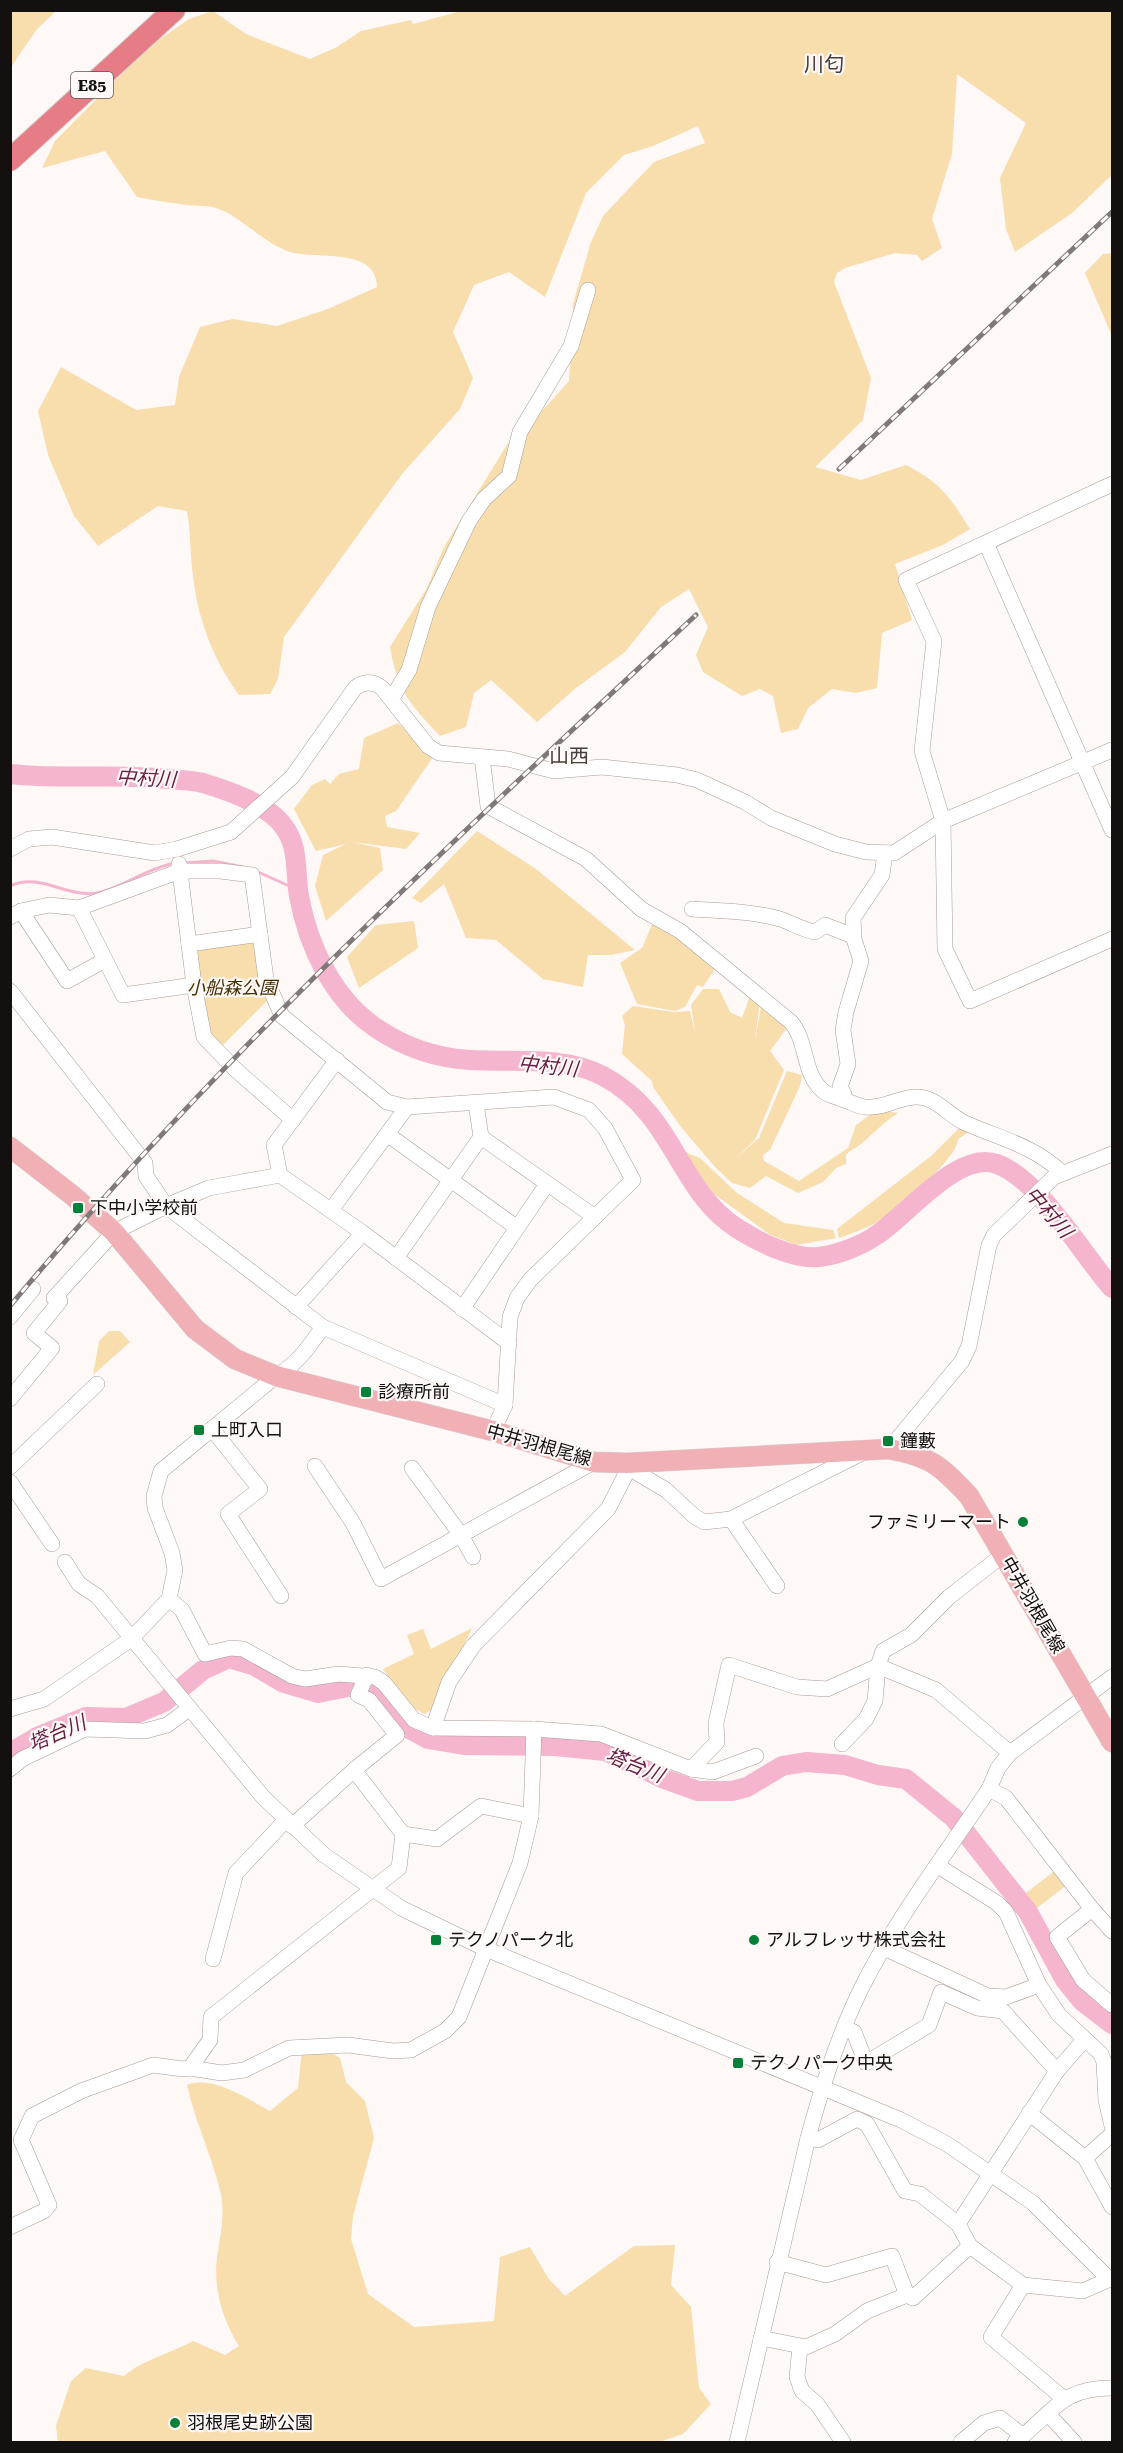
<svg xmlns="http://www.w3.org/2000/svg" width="1123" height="2453" font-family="'Roboto Serif','Noto Sans JP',serif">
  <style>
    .green { fill: #f8ddad }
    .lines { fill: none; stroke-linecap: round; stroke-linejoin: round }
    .stream { stroke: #f5b5cf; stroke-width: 3 }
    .river { stroke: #f5b5cf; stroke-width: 20 }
    .minor-casing { stroke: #a89c98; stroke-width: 16 }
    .major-casing { stroke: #d5d4d4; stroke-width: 21 }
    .highway-casing { stroke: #d5d4d4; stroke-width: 24 }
    .minor { stroke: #fff; stroke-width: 15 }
    .major { stroke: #f0b0b6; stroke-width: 20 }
    .highway { stroke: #e67c86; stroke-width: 22 }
    .rail-casing { stroke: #7f7a78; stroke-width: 5 }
    .rail { stroke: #fef8f6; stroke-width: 3; stroke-dasharray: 9; stroke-linecap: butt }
    .poi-dot { fill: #048038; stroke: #fef8f6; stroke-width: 2 }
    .labels { text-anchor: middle; stroke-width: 4.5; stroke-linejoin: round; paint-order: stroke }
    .shield { fill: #fef8f6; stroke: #5a5654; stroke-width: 1.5 }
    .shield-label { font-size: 16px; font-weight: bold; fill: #14100f }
    .park-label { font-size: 18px; font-style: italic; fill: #422e00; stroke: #fef8f6 }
    .poi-label { font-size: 18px; fill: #14100f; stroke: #fef8f6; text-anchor: start }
    .street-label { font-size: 18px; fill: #14100f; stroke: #fef8f6 }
    .neighbourhood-label { font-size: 20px; fill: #463c39; stroke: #fef8f6 }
    .water-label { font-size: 20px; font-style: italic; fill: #661e42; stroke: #fef8f6 }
  </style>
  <rect width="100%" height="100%" fill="#fef8f6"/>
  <!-- green -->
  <g class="green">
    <path d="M11,10l45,1 -19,18 -26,38z"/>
    <path d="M213,11l33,23 64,25 27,-12 24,-16 50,-11 2,4 48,-13h651v164l-40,38 -57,39 -9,-23 -6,-51 26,-55 -69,-49 -5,80 -20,65 10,29 -20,13 -5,-6 -22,-2 -50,15 -8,5 -3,9 37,96 -8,42 -48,47 46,13 45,-15c35,18 43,31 64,64l-27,16 -48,19 17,56 -30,13 -5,55 -21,5 -24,-4 -24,19 -10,21 -17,4 -8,-37 -13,-7 -18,7 -39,-24 -7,-17 12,-28 -19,-38 -28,18 -36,45 -49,36 -39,34 -46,-42 -17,13 -8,34 -26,9c-30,-32 -42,-44 -50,-89l37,-59 17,-41 66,-107 34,-31 25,-28 4,-77 18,-62 12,-26 51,-54 51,-19 -7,-17 -45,20 -29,9 -38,38 -41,104 -36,-25 -35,13 -21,47 20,46 -13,31 -58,65 -118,163 -6,42 -8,15 -31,1c-26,-36 -41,-75 -46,-119 -3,-22 -2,-43 -6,-65l-29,-5 -60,40 -24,-30 -26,-61 -10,-44 23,-44 75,43 39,-5 4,-28 21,-50 33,-8 44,7 51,-17 49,-22c0,-43 -67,-25 -92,-37 -24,-10 -43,-32 -66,-41 -9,-4 -22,-3 -32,-4 -17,-2 -33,-5 -50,-8l-32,-46 -63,17 13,-27 92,-93 42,-29z"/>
    <path d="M1112,253v83l-27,-63 18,-19z"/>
    <path d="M398,723l35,34 -37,54 -11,5 2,11 33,6 -14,16 -54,-7 28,6 3,22 -57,51 -11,-35 8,-31 23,-11 -30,7 -22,-42 18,-24 13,-6 5,5 9,-10 20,-5 5,-31z"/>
    <path d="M477,831l59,38 99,81 -24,5h-23l-5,32 -40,-8 -47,-39 -30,-2 -22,-54 -23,19 -9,-5z"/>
    <path d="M654,920l57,40 4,9 -12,18 -6,-2 -12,22 -10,4 -38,-7 -17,-41 22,-15z"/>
    <path d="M414,921l4,27 -59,40 -12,-31 29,-32z"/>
    <path d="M254,941l15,58 -48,48 -13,-18 -12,-81z"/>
    <path d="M703,989h16l11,23 12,6 8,-22 10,5 -5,40 7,-40 28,23 -20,27 14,19 -29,70 -20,19 24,-21 28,-67 15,4 -2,11 -30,64 -7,5 1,6 35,20 49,-33 8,-23 21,-15 21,3c-14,9 -24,20 -37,31 -5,4 -10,5 -15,11v9l-10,4 -13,14 -25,11 -32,-17 -16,12 -18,-5 -16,-15 -35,-41 -28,-40 -1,-6 -30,-27 3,-29 -3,-9 11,-10 40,6 17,-1 5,22 -4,-28z"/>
    <path d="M966,1126l6,4 -14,9c0,20 -66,75 -84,85 -11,5 -23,10 -35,14l-2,-9 94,-73 27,-27z"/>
    <path d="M682,1151l18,7 37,35 47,30 49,7 3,8 -40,7 -27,-11 -66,-48z"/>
    <path d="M109,1331h11l10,11 -37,33 6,-34z"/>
    <path d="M472,1628l-38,81 -10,5 -15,-9 -26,-36 31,-15 -7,-19 16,-6 8,20z"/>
    <path d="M1057,1869l11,15 -31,24 -11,-15z"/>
    <path d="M315,2044l25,14 6,24 19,19 9,37 -21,78 -2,23 17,55 46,33 80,-6 6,-64 30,-10 18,31 17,18 69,-50 41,-1 -4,40 20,22 8,81 12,16 -28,30 -24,8h-601l-2,-16 15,-45 15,-13 38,8c20,-17 46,-22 69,-35l32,14 14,-9c-16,-25 -26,-58 -22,-88 3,-22 9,-45 3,-68 -9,-36 -25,-69 -33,-105 26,-10 60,14 83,26l28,-23 4,-39z"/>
  </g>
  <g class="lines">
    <!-- stream -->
    <g class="stream">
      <path d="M184,863l29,-2 30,6"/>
      <path d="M258,872l40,18"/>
      <path d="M10,886c30,-14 57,12 87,7 27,-6 50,-25 78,-30"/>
    </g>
    <!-- river -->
    <g class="river">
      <path d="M10,774c53,6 105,-1 158,5 11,1 24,1 35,4 26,8 65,21 81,44 15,19 11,46 15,69 9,50 34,103 77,132 28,19 60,30 94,32 43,3 93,-5 133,16 73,39 73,113 135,153 21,13 56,31 81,28 19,-2 44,-12 59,-23 30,-20 80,-84 119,-70 42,15 85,90 115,124"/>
      <path d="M10,1753l29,-17 47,-19 40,1 38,-16 39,-32 26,-12 26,8 29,17 34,10 35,-7 19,3 32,37 24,13 36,6 91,1 50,5 57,27 36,13h34l15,-4 35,-21 24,-4 39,3 33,10 28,4 48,39 74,94 37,68 17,21 30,23"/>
    </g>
    <defs>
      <g id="minor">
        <path d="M1112,484l-206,96 28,61 -12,110 21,70 2,128 25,52 142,-62"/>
        <path d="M986,543l126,287"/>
        <path d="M392,698l17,-28 19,-63 41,-86 15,-22 25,-23 11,-44 51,-86 17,-56"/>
        <path d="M482,757l6,49 98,53 55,50 39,22 111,91c17,20 11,51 32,69 6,5 15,6 21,9 7,2 15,7 22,7 21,2 37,-14 59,-9 15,4 24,17 38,24 35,16 70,23 98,50"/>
        <path d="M10,849l19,-10 23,-2 103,16 22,-4 54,-17 61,-55 63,-89c9,-7 18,-7 27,0l46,58 11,7 69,6 46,12 48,-4 75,8 20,5 48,22 26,16 64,26 31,8 28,1 49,-32 169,-71"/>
        <path d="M179,864l15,121 10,52 32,33 57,50"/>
        <path d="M79,908l44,87 71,-10"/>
        <path d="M692,909c29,2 60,2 88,10 12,4 23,11 35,13l10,-7 28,11"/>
        <path d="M21,911l46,70 38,-21"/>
        <path d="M10,917l11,-6 28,-6 30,3 101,-37h40l32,4 14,104 16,37 105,86 20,5 147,-10 35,13 16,18 28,52 -103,100 -13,18 -7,19 -5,88 -12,26"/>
        <path d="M189,944l71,-10"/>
        <path d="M10,991l135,172 1,13 20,30 157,121 182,78"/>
        <path d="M337,1060l-63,85 6,30 83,58 146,110"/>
        <path d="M841,1099l3,-5 -4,-7 8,-23 -5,-34 3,-18 15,-51 -7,-22 -1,-21 29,-43 3,-22"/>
        <path d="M476,1103l5,34 114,80"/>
        <path d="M387,1134l129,93"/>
        <path d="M331,1210l76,-103"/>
        <path d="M396,1258l85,-121"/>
        <path d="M54,1298l60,-66 52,-26 43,-18 71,-13"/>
        <path d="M296,1307l67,-74"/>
        <path d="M462,1309l85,-125"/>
        <path d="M10,1317l23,-28"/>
        <path d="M10,1399l42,-51 -18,-15 26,-32"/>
        <path d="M212,1429l48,60 -32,25 53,82"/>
        <path d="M889,1449l73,-88 7,-15 20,-101 5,-10 60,-58 58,-23"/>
        <path d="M627,1463l2,5 37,22 28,26 10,6 27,-3 135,-68"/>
        <path d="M315,1466l38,57 28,56 213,-117"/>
        <path d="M10,1467l87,-83"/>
        <path d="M412,1468l49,67 12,22"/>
        <path d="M10,1482l42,62"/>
        <path d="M731,1519l46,67"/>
        <path d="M65,1562l14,22 18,12 166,201 61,58 77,53 85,41 415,171 46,24 86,59 77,77"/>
        <path d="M169,1599l13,11 23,44 26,-6 12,1 49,27 13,3 34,-5 36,3 9,6 30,37 19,8 101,1 67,5 90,35 26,-27 -1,-19 13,-58 68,22 30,2 51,-23 58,24 74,63"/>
        <path d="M10,1709l34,-10 87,-60 38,-40 6,-29 -3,-17 -17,-45 -1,-12 7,-25 115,-95c22,-12 33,-30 47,-49"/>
        <path d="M433,1728l16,-46 24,-36 135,-137 21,-41"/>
        <path d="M842,1744l24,-25 9,-18 3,-35 5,-15 28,-16 38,-38 55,-43"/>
        <path d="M10,1769l12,-10 63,-30 60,2 22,-6 22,-16"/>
        <path d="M691,1769l22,3 43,-16"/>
        <path d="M989,1789l17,9 86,111 20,22"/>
        <path d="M292,1826l62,-56 43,-35 -28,-35 -11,-5 9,-20"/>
        <path d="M403,1834l34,5 44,-33 50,10"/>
        <path d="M1092,1909l-35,28 26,43 29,25"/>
        <path d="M884,1948l104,48 18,1 33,-12 -33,-73 -9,-9 -59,-37"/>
        <path d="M213,1959l23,-86 50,-53"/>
        <path d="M1039,1985l20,30 42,39 3,8 2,38 6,26"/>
        <path d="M844,2028l10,4 12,31 63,-38 12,-33 36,16 26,3 54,60"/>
        <path d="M190,2068l32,5 22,-3 45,-22 59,-3 45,6 18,-1 34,-19 14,-14 61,-154 11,-47 3,-87"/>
        <path d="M1029,2113l56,45 27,49"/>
        <path d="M808,2138l10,2 39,-21 10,5 38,67 15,3 38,30 12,22 53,39 60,6 29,-13"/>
        <path d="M1085,2158l27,-24"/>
        <path d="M958,2224l99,-153 27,-31"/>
        <path d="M10,2227l34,-16 5,-6 -28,-65 11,-24 49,-25 72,-26 30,4 7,-1 20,-28 1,-23 188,-149 4,-34 -49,-64"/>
        <path d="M777,2262l49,13 66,-19 15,39 6,3 57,-52"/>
        <path d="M1023,2285l-32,52 72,61"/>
        <path d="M761,2338l45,9 29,-13 32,-23 40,-16"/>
        <path d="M800,2347l-3,30 5,14 15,13 26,38"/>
        <path d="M1048,2414l26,28"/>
        <path d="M737,2442l71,-304c14,-52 30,-103 54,-151 35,-70 84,-133 127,-198l9,-21 12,-15 102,-76"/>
        <path d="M961,2442l23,-19 16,-5 23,18"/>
        <path d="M1015,2442c39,-29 44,-54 97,-54"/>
      </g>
      <path id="major" d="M10,1147l62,48 42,37 81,97 40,30 41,17 217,55 101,31 33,1 262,-14c42,8 51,16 80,47l143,246"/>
      <path id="highway" d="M10,160l164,-150"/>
    </defs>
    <!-- minor casing -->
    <use href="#minor" class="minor-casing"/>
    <!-- major casing -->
    <use href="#major" class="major-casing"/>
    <!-- highway casing -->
    <use href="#highway" class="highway-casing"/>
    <!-- minor -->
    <use href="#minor" class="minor"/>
    <!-- major -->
    <use href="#major" class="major"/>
    <!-- highway -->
    <use href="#highway" class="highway"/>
    <defs>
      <g id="rail">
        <path d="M839,469l273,-257"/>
        <path d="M10,1306c209,-250 448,-470 686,-691"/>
      </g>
    </defs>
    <!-- rail casing -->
    <use href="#rail" class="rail-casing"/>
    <!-- rail -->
    <use href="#rail" class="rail"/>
  </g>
  <!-- markers -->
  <g class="poi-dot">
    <rect x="72" y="1202" width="12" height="12" rx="3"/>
    <rect x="360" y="1386" width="12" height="12" rx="3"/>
    <rect x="193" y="1424" width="12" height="12" rx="3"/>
    <rect x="882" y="1435" width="12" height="12" rx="3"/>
    <circle cx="1023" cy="1522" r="6"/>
    <rect x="430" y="1934" width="12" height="12" rx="3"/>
    <circle cx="754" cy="1940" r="6"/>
    <rect x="732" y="2057" width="12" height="12" rx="3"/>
    <circle cx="175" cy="2423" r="6"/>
  </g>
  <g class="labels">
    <!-- shield labels -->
    <rect class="shield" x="71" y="72" width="42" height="26" rx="4.5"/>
    <g class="shield-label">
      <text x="92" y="91">E85</text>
    </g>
    <!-- park labels -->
    <g class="park-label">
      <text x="232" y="994">小船森公園</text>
    </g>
    <!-- poi labels -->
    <g class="poi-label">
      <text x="90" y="1214">下中小学校前</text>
      <text x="378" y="1398">診療所前</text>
      <text x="211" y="1436">上町入口</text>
      <text x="900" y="1447">鐘藪</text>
      <text x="1011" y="1528" text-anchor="end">ファミリーマート</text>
      <text x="448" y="1946">テクノパーク北</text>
      <text x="766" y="1946">アルフレッサ株式会社</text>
      <text x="750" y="2069">テクノパーク中央</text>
      <text x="187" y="2429">羽根尾史跡公園</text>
    </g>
    <!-- street labels -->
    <g class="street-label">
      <text transform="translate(539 1445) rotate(16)" y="6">中井羽根尾線</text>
      <text transform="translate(1033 1605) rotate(60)" y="6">中井羽根尾線</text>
    </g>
    <!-- neighbourhood labels -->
    <g class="neighbourhood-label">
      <text x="824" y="71">川匂</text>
      <text x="569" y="763">山西</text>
    </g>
    <!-- water labels -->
    <g class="water-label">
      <text transform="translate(146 778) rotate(3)" y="7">中村川</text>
      <text transform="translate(548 1066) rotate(6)" y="7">中村川</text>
      <text transform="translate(1049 1212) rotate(49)" y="7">中村川</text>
      <text transform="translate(57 1733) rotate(-23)" y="7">塔台川</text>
      <text transform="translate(635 1765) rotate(22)" y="7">塔台川</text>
    </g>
  </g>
  <!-- border -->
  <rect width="1123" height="2453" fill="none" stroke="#14100f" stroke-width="24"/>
</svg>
